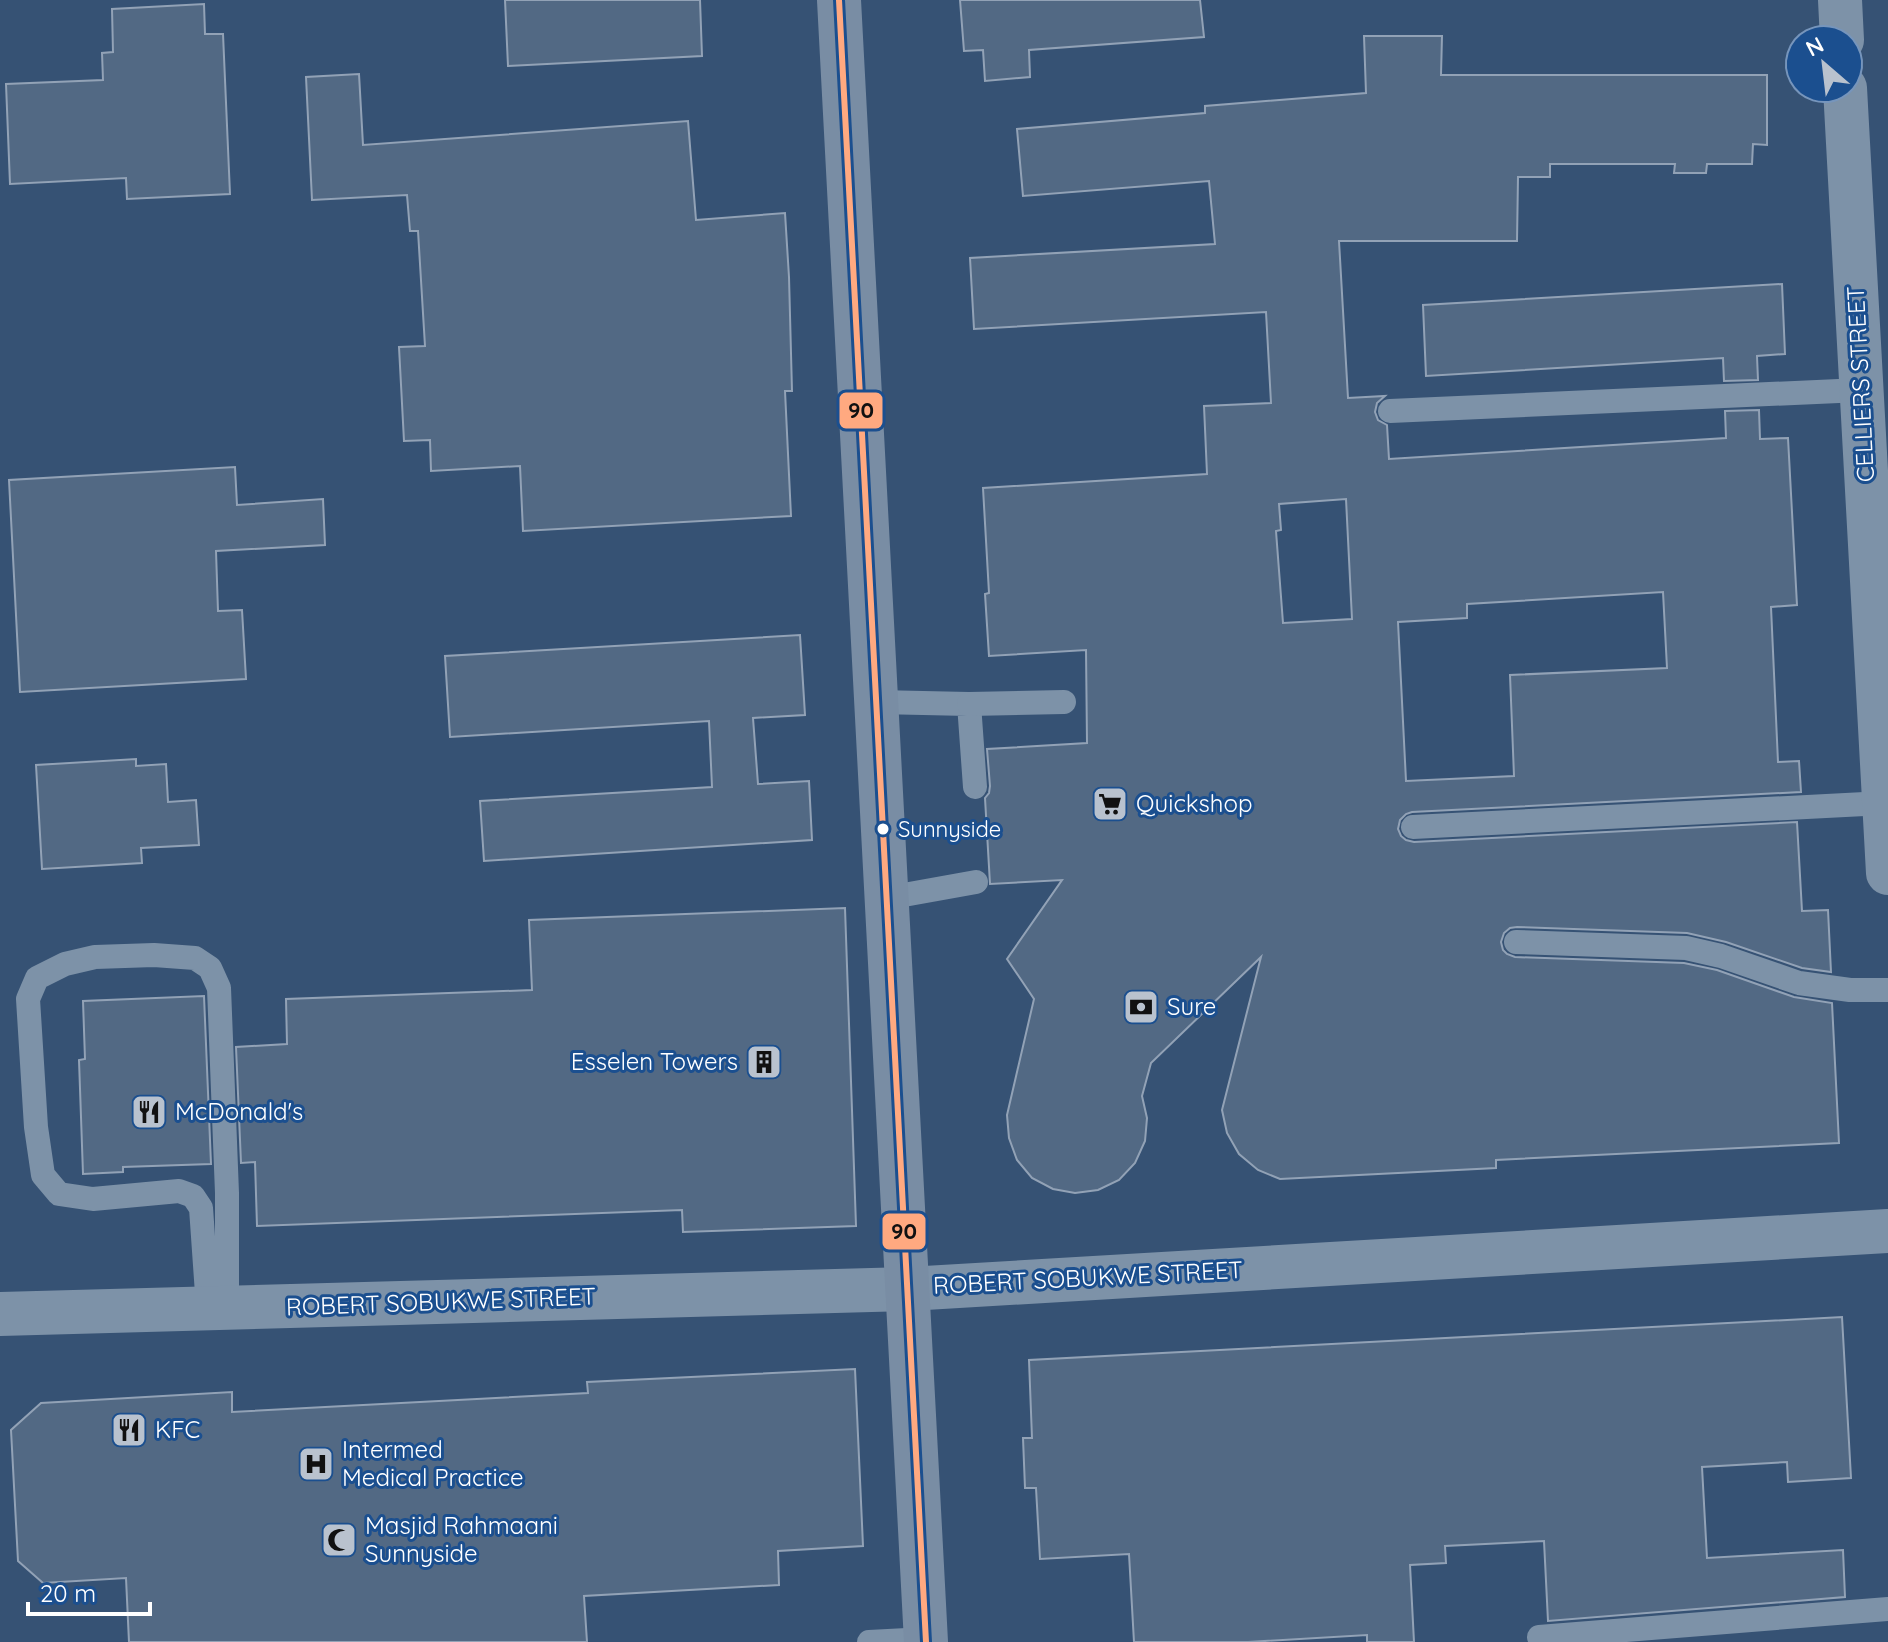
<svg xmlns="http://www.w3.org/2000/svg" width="1888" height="1642" font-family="Quicksand,sans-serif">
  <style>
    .building { fill: #526984; stroke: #92a2b6; stroke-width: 2; fill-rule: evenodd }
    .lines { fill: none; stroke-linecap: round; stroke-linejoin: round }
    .service { stroke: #7d92a8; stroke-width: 24 }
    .minor { stroke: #7d92a8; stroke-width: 44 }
    .secondary { stroke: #798da4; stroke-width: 44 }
    .bus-1-casing { stroke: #1b4f8f; stroke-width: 12 }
    .bus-1 { stroke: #ffa980; stroke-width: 6 }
    .bus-dot { fill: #fff; stroke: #1b4f8f; stroke-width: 3 }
    .labels { text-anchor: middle; stroke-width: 6; stroke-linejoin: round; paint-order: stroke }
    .bus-label { font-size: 22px; fill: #fff; stroke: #1b4f8f; text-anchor: start }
    .street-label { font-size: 24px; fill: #fff; stroke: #1b4f8f }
    .poi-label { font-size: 24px; fill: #fff; stroke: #1b4f8f; text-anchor: start }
    .line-badge { stroke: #1b4f8f; stroke-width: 3 }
    .pale-badge-label { font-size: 22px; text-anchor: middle; font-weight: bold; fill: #111 }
  </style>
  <rect width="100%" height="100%" fill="#365274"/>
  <!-- building -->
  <g class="building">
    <path d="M505,0h195l2,56 -194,10z"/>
    <path d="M960,0h240l4,37 -175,13 1,27 -45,4 -2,-31 -19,1z"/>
    <path d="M204,4l1,30h18l7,160 -103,5 -1,-21 -116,6 -4,-100 97,-4 -1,-27 11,-1 -1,-43z"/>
    <path d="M1364,36h78l-1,39h326v70l-14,-1 -1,20h-45l-1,9h-32l1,-9h-125v13h-32l-1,64h-178l9,157 37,-2 -8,7 -2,9 3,8 9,5 2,34 337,-21 -1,-27 34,-1 1,29 28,-1 9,167 -26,2 7,155 21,-1 2,31 -389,20 -6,2 -6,6 -2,9 3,7 5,4 8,2 383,-20 5,89 26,-1 3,62 -29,-4 -76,-26 -39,-9 -170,-6 -7,1 -6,5 -3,9 2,8 4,4 8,3 169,6 33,7 77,27 38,6 7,140 -343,17v8l-216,11 -22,-9 -19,-16 -12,-21 -5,-23 39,-153 -110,106 -9,33 5,22 -2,23 -10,22 -16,17 -21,10 -23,3 -22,-4 -21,-11 -15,-18 -8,-22 -2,-23 27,-116 -27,-40 55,-79 -72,4 -5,-86 4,-5 1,-7 -3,-37 100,-6 -1,-93 -97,6 -4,-62 4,-1 -6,-105 224,-14 -3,-68 67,-3 -5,-91 -292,17 -4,-71 245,-14 -6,-63 -186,15 -6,-67 188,-16v-7l161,-13zM1346,499l6,120 -69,4 -7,-92 5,-1 -2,-26zM1663,592l4,76 -157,7 4,101 -108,5 -8,-159 69,-4v-14z"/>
    <path d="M359,74l4,71 325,-24 8,99 89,-7 4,64 3,114h-7l6,125 -268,15 -3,-65 -89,5 -1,-31 -26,1 -5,-94 26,-1 -7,-115h-8l-3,-36 -95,5 -6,-123z"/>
    <path d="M1782,284l3,70 -28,2 1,24 -34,1 -1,-23 -297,18 -3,-71z"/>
    <path d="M235,467l2,38 86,-6 2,46 -109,6 2,60 24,-1 4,69 -226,13 -11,-212z"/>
    <path d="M800,635l5,80 -52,3 5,66 51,-3 3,59 -328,21 -4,-60 232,-14 -3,-66 -259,16 -5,-81z"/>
    <path d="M136,759v7l30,-2 2,38 28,-2 3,45 -58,3 1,15 -100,6 -6,-104z"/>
    <path d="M845,908l11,318 -173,6 -1,-22 -425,16 -2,-64 -14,1 -5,-116 51,-3 -1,-45 246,-9 -3,-70z"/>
    <path d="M204,996l7,168 -88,3v5l-40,2 -4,-114 6,-1 -2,-58z"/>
    <path d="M1842,1317l9,161 -63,4 -1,-20 -85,5 5,91 136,-8 2,47 -297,24 -4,-80 -99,5 1,17 -36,2 4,77h-47v-7l-119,7h-114l-5,-88 -89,5 -4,-71h-11l-2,-50h9l-3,-78z"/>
    <path d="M855,1369l8,177 -85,5 1,34 -195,11 3,46h-458l-3,-64 -83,5 -25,-22 -7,-131 30,-27 191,-11v20l356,-19 -1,-11z"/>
  </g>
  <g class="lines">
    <!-- service -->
    <g class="service">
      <path d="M1390,411l471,-21"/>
      <path d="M877,702l92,2 6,83"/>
      <path d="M969,704l95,-2"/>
      <path d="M1413,827l471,-24"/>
      <path d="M887,898l89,-16"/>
      <path d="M1516,942l170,6 35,8 78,27 51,7h38"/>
      <path d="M208,1308l-7,-100 -8,-12 -14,-5 -86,8 -34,-5 -16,-19 -7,-48 -8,-128 9,-21 28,-14 30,-7 59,-2 41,3 15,10 9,20 8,205v115"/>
      <path d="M1539,1637l349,-28"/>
      <path d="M869,1642l57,-3"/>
    </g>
    <!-- minor -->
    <g class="minor">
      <path d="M1840,0l2,40"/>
      <path d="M1845,88l43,785"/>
      <path d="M0,1314l908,-25 980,-58"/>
    </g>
    <!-- secondary -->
    <path class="secondary" d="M839,0l87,1642"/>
    <defs>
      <path id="bus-1" d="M839,0l87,1642"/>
    </defs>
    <!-- bus-1 casing -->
    <use href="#bus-1" class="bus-1-casing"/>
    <!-- bus-1 -->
    <use href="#bus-1" class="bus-1"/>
  </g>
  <!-- icons -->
  <defs>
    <symbol id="supermarket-square" viewBox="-11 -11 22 22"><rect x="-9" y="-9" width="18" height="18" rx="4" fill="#b9c2ce" stroke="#1b4f8f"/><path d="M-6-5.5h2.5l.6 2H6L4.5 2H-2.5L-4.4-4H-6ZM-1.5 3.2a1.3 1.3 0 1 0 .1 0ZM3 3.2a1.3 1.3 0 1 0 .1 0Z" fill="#111"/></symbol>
    <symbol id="bank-square" viewBox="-11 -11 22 22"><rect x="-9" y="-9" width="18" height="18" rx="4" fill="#b9c2ce" stroke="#1b4f8f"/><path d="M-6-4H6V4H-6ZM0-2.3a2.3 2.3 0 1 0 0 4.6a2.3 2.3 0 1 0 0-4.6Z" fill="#111"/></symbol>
    <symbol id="building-square" viewBox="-11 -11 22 22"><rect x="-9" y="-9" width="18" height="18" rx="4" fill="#b9c2ce" stroke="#1b4f8f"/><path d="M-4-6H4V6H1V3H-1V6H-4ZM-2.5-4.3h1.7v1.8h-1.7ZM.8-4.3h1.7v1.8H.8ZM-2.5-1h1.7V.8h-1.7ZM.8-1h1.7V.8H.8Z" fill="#111"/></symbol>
    <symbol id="restaurant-square" viewBox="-11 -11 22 22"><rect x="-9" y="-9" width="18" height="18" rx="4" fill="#b9c2ce" stroke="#1b4f8f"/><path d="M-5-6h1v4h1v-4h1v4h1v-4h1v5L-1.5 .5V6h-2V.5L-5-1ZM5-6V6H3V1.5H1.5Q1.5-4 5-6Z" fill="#111"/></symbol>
    <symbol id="hospital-square" viewBox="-11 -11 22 22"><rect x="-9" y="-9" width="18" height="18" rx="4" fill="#b9c2ce" stroke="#1b4f8f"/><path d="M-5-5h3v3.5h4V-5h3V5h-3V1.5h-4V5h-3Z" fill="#111"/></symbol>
    <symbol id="mosque-square" viewBox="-11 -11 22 22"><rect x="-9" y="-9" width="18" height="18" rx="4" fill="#b9c2ce" stroke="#1b4f8f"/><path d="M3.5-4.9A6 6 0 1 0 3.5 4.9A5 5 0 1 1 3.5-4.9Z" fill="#111"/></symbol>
  </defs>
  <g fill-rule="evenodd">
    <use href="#supermarket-square" x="1090" y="784" width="40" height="40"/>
    <use href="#bank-square" x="1121" y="987" width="40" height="40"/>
    <use href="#building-square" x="744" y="1042" width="40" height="40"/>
    <use href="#restaurant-square" x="129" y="1092" width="40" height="40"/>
    <use href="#restaurant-square" x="109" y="1410" width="40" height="40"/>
    <use href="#hospital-square" x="296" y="1444" width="40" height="40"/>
    <use href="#mosque-square" x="319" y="1520" width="40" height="40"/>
  </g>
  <!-- markers -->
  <circle class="bus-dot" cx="883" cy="829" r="7"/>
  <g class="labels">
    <!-- bus labels -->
    <g class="bus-label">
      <text x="898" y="837">Sunnyside</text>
    </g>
    <!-- street labels -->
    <g class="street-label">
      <text transform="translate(1861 384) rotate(-93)" y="8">CELLIERS STREET</text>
      <text transform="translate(1088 1278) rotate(-3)" y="8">ROBERT SOBUKWE STREET</text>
      <text transform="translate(441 1302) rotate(-2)" y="8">ROBERT SOBUKWE STREET</text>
    </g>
    <!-- poi labels -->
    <g class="poi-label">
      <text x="1136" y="812">Quickshop</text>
      <text x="1167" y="1015">Sure</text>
      <text x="738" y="1070" text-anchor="end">Esselen Towers</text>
      <text x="175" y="1120">McDonald's</text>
      <text x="155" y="1438">KFC</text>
      <text x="342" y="1458">Intermed<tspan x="342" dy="28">Medical Practice</tspan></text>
      <text x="365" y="1534">Masjid Rahmaani<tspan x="365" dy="28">Sunnyside</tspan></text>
    </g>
  </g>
  <g class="line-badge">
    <rect x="838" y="391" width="46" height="39" rx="8" fill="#ffa980"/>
    <rect x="881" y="1212" width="46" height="39" rx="8" fill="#ffa980"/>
  </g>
  <g class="pale-badge-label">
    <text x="861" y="418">90</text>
    <text x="904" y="1239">90</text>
  </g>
  <!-- north arrow -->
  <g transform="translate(1824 64) rotate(332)"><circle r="38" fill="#1b4f8f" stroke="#7695bc" stroke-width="2"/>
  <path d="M0-6L14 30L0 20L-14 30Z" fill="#b9c2ce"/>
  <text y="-12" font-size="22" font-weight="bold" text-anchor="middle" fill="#ffffff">N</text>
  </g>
  <!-- scale -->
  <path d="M28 1602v12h122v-12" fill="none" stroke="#ffffff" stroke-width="4"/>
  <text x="40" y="1602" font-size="24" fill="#ffffff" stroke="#1b4f8f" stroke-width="6" paint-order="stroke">20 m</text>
</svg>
